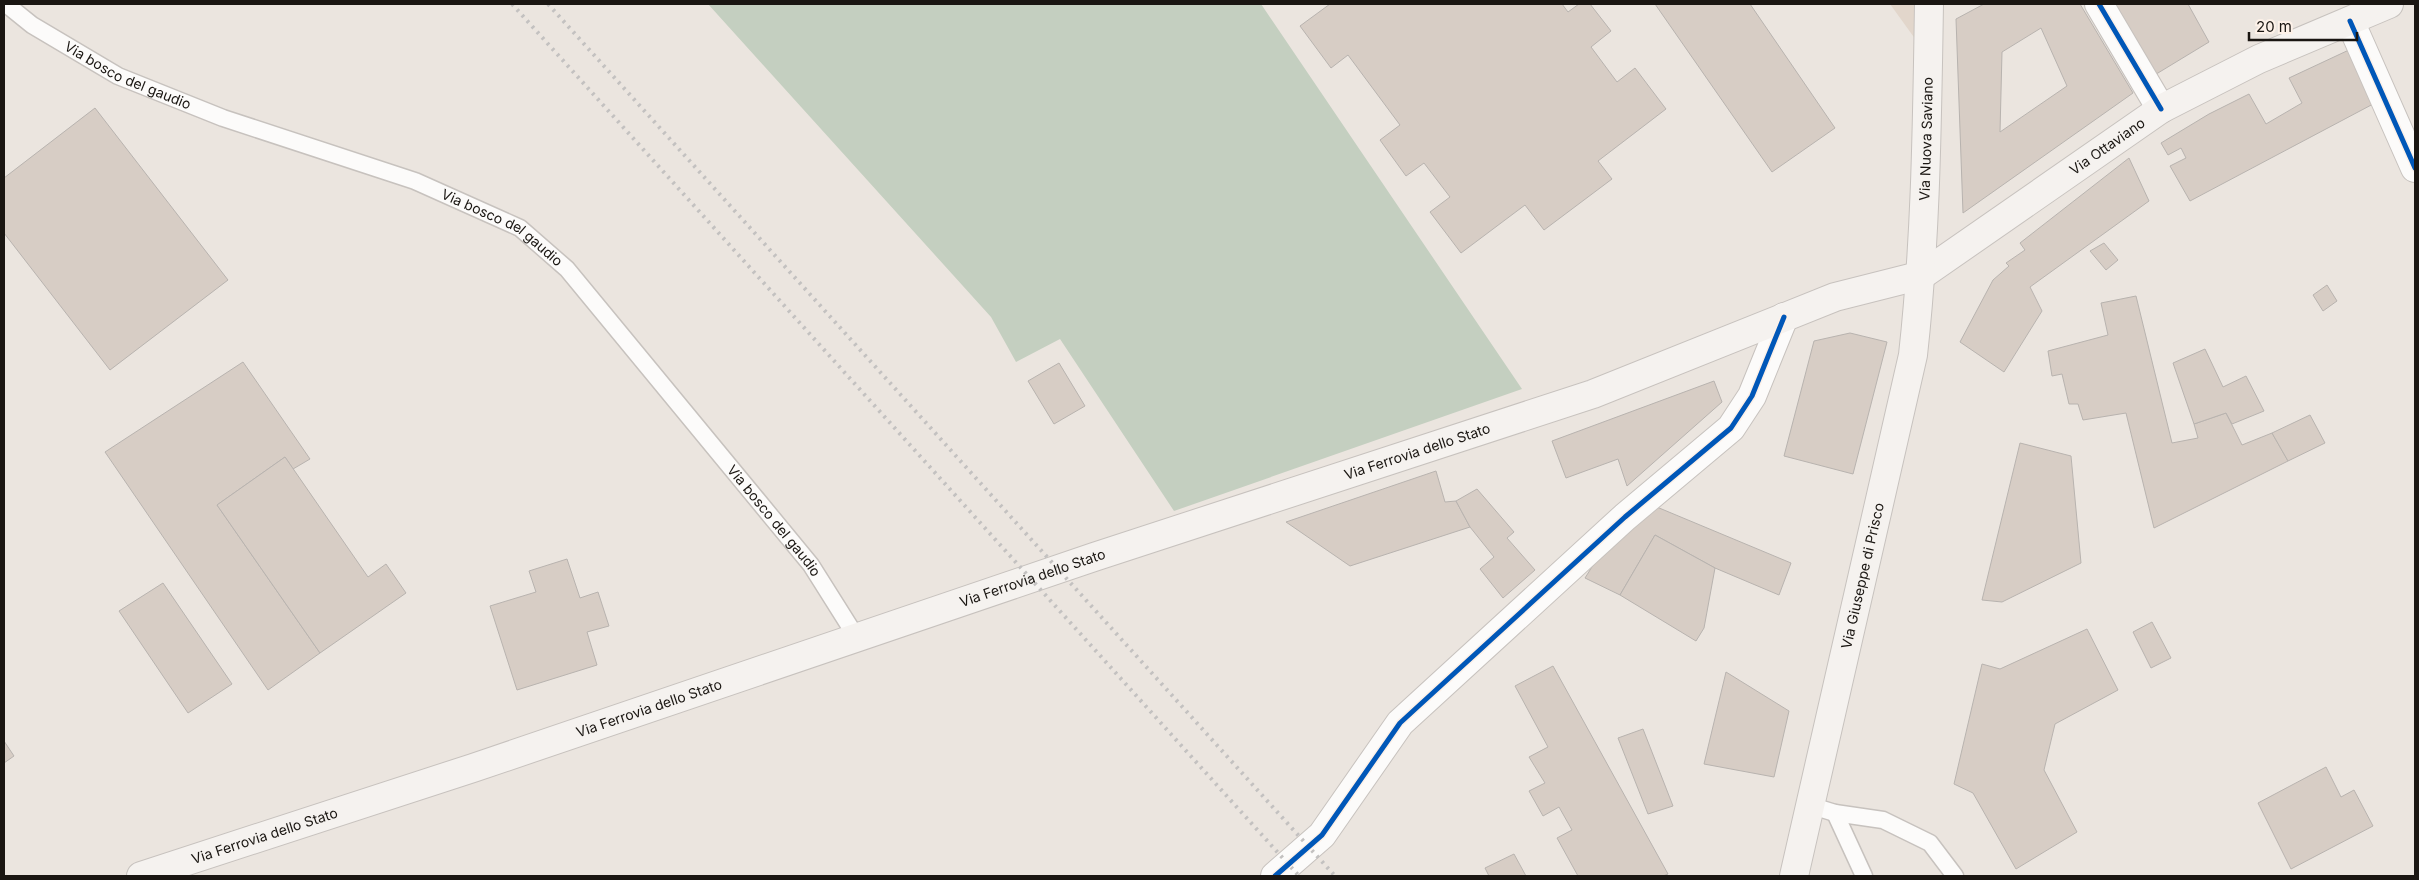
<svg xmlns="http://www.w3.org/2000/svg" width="2419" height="880" font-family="Inter,sans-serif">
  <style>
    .built { fill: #e2d6cb }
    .green { fill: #c4cfc0 }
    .building { fill: #d7cdc5; stroke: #b8b3af; fill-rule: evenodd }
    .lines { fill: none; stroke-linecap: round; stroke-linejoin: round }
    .service-casing { stroke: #c7c2be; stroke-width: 19 }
    .minor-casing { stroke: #c7c2be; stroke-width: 30 }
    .secondary-casing { stroke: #c7c2be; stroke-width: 30 }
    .service { stroke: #fcfbfa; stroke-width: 16 }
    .minor { stroke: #fcfbfa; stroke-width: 28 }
    .secondary { stroke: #f5f2ef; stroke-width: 28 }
    .rail { stroke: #c3c1c0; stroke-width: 4; stroke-dasharray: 2.5 5; stroke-linecap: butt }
    .cycleway-casing { stroke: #fdf1e8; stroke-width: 8 }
    .cycleway { stroke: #0057b8; stroke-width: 5 }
    .labels { text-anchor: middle; stroke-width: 4; stroke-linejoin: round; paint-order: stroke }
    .street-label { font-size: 14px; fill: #1a1612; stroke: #fdf1e8 }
  </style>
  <rect width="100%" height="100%" fill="#ebe5df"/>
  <!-- built -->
  <path class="built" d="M1890,4h32l-1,43z"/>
  <!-- green -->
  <path class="green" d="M708,4h553l261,385 -348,122 -114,-172 -44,23 -25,-45z"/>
  <!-- building -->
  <g class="building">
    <path d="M1330,4h232l6,8 11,-8h11l21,27 -20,16 26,35 18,-14 31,41 -68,52 14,18 -68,51 -19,-25 -64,48 -31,-41 20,-15 -26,-34 -18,13 -26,-36 20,-15 -52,-70 -17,13 -31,-42z"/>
    <path d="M1655,4h95l85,124 -63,44z"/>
    <path d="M1984,4h96l53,89 -170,120 -7,-194zM2041,28l26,58 -67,46 2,-80z"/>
    <path d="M2106,4h82l21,38 -56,34z"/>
    <path d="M2351,49l24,54 -185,98 -20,-35 16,-8 -5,-10 -13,7 -7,-12 48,-29 40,-20 17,30 36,-21 -13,-25z"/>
    <path d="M95,108l133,172 -118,90 -106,-137v-55z"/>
    <path d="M2129,158l20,43 -119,86 12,24 -38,61 -44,-30 33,-62 16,-14 -3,-3 19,-13 -5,-7z"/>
    <path d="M2104,243l14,17 -12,10 -16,-19z"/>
    <path d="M2327,285l10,16 -14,10 -10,-16z"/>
    <path d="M2136,296l36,147 26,-5 -4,-14 32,-11 16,32 30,-12 16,28 -134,67 -28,-115 -43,7 -5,-16h-9l-7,-30 -10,2 -4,-25 60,-16 -7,-32z"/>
    <path d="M1850,333l37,9 -34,132 -69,-18 30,-115z"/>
    <path d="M2205,349l18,38 23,-11 18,35 -32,13 -6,-11 -32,11 -21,-61z"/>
    <path d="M243,362l67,97 -17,10 -8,-12 -68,48 103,148 -52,37 -163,-238z"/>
    <path d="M1059,363l26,43 -31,18 -26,-43z"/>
    <path d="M1714,381l8,21 -95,84 -9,-27 -52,19 -14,-37z"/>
    <path d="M2310,415l15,28 -37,18 -16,-28z"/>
    <path d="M2020,443l51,13 10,107 -79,39 -20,-2z"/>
    <path d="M285,457l83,120 18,-13 20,29 -86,60 -103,-148z"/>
    <path d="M1436,471l9,31 11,-1 14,26 -120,39 -64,-44z"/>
    <path d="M1477,489l37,43 -7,6 28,32 -32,28 -23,-29 14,-12 -24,-30 -14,-26z"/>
    <path d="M1652,505l139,58 -12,32 -64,-27 -60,-33 -35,60 -35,-17 22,-35z"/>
    <path d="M1655,535l60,33 -11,60 -8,13 -76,-46z"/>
    <path d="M567,559l13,39 18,-6 11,34 -22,6 10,33 -80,25 -27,-84 46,-14 -7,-21z"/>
    <path d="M163,583l69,101 -44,29 -69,-102z"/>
    <path d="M2152,622l19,36 -20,10 -18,-36z"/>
    <path d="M2087,629l31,61 -63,34 -11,46 33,62 -61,37 -43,-76 -19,-9 28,-120 18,5z"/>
    <path d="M1553,666l115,208 -5,2h-85l-21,-38 15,-8 -13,-23 -16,9 -14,-25 16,-8 -16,-26 19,-10 -33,-61z"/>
    <path d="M1726,672l63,39 -15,66 -70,-13z"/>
    <path d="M1643,729l30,77 -25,8 -30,-76z"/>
    <path d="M4,741l10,15 -10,7z"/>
    <path d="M2326,767l15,30 13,-7 19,36 -82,43 -33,-66z"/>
    <path d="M1514,854l12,22h-37l-4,-8z"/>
  </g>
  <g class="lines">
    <defs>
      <g id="service">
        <path id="s1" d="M6,4l26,21 86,51 105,42 192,63 105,47 47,41 244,296 46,73"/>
        <path d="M1809,805l26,8 48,7 47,23 25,33"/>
        <path d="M1835,813l29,63"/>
      </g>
      <g id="minor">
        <path d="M2099,4l62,105"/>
        <path d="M2350,21l65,147"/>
        <path d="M1275,876l47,-41 78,-112 225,-206 106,-89 21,-32 32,-79"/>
      </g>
      <g id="secondary">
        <path id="s2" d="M141,876l332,-108 621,-211 499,-163 242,-97 87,-22 239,-166 98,-50 130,-55"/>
        <path id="s3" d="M1794,876l119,-521c13,-117 14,-233 16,-351"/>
      </g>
    </defs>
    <!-- service casing -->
    <use href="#service" class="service-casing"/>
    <!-- minor casing -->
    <use href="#minor" class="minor-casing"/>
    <!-- secondary casing -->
    <use href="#secondary" class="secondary-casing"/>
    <!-- service -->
    <use href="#service" class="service"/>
    <!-- minor -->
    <use href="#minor" class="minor"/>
    <!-- secondary -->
    <use href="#secondary" class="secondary"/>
    <!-- rail -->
    <g class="rail">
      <path d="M512,4l787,872"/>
      <path d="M548,4l787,872"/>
    </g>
    <defs>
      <g id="cycleway">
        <path d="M2099,4l62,105"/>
        <path d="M2350,21l65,147"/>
        <path d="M1275,876l47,-41 78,-112 225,-206 106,-89 21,-32 32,-79"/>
      </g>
    </defs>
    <!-- cycleway casing -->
    <use href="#cycleway" class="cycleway-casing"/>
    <!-- cycleway -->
    <use href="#cycleway" class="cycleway"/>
  </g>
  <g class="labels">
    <!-- street labels -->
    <g class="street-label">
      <text dy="5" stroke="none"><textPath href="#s1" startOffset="142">Via bosco del gaudio</textPath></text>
      <text dy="5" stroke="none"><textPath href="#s3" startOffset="751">Via Nuova Saviano</textPath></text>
      <text dy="5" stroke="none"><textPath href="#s2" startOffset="2106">Via Ottaviano</textPath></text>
      <text dy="5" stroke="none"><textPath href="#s1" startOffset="548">Via bosco del gaudio</textPath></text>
      <text dy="5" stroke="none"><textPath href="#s2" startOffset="1345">Via Ferrovia dello Stato</textPath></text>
      <text dy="5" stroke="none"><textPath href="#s1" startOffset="952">Via bosco del gaudio</textPath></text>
      <text dy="5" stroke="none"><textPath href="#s3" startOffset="308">Via Giuseppe di Prisco</textPath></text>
      <text dy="5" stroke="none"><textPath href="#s2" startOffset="940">Via Ferrovia dello Stato</textPath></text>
      <text dy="5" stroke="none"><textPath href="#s2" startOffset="535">Via Ferrovia dello Stato</textPath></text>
      <text dy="5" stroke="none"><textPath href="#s2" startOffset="130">Via Ferrovia dello Stato</textPath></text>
    </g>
  </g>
  <!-- border -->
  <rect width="2419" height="880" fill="none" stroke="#1a1612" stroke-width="10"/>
  <!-- scale -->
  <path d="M2249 32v8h108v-8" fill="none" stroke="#1a1612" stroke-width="2.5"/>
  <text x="2256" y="32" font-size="15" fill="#1a1612" stroke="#fdf1e8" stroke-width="4" paint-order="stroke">20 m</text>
</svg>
